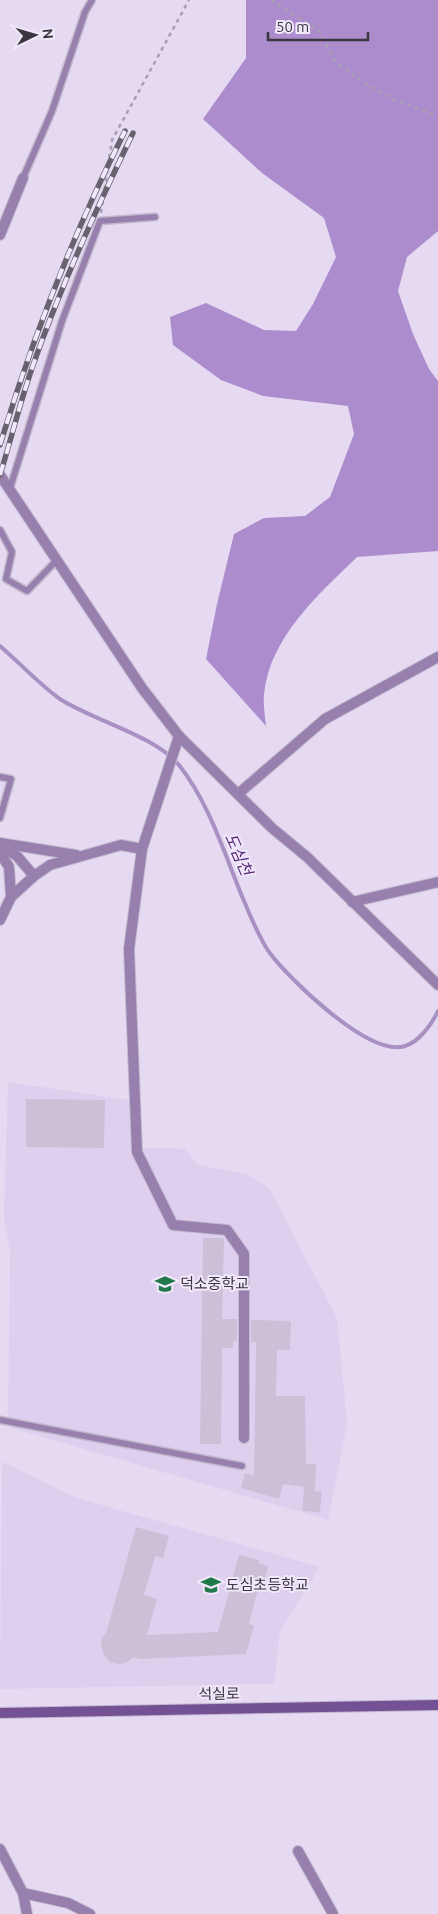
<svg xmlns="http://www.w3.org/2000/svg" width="438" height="1914" font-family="Ubuntu,'Noto Sans KR',sans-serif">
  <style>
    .built { fill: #decfee }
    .forest { fill: #ad8cce }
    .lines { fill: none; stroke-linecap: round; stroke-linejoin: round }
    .stream { stroke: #a890c2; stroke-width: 4 }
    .building { fill: #cbc0d7 }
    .lane-casing { stroke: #c3b9ce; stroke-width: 9 }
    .street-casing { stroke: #c3b9ce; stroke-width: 12 }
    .secondary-casing { stroke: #c3b9ce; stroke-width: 12 }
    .path { stroke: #a89fb2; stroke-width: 2.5; stroke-dasharray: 4 4; stroke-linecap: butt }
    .lane { stroke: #9780ae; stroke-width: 6 }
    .street { stroke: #9780ae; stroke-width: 10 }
    .secondary { stroke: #745194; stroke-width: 10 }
    .rail-casing { stroke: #68626f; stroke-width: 5.5 }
    .rail { stroke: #f1e8fc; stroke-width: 4; stroke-dasharray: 11; stroke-linecap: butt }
    .labels { text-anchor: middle; stroke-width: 4; stroke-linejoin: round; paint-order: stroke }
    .poi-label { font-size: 15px; fill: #3b3640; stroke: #f1e8fc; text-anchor: start }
    .street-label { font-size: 15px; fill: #3b3640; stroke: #f1e8fc }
    .water-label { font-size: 16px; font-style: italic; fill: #542977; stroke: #f1e8fc }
  </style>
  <rect width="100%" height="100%" fill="#e5daf2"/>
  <!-- built -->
  <g class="built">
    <path d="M8,1082l121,18 2,47 54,2 13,16 49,9 22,14 68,130 10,105 -19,97 -320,-93 2,-177 -6,-32z"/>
    <path d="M2,1462l75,36 243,69 -40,64 -6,53 -274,5z"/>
  </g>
  <!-- forest -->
  <path class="forest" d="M246,0h192v231l-31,26 -9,34 15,43 16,35 9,12v170l-81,6c-39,38 -88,81 -93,138 -1,10 1,21 2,31l-60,-67 11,-55 17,-70 30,-16 41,-2 25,-19 24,-63 -6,-28 -85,-10 -42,-16 -48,-35 -3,-28 36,-14 58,27 32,1 17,-27 23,-47 -12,-39 -62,-45 -59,-54 43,-61z"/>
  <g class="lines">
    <!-- stream -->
    <path class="stream" d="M0,646c20,17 39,38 60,53 34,22 94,36 119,66 31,39 46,91 65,136 7,17 15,36 25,51 20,27 101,106 136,94 14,-4 27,-22 33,-35"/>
  </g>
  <!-- building -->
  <g class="building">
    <path d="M26,1099l79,1 -1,48 -78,-1z"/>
    <path d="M203,1238h21l-2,81h15v22h-4v7h-11l-1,96h-21z"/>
    <path d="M251,1320l40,1 -1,29h-13l-1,46h29l1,68h10l-1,27 7,1 -2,20 -18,-1 2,-24 -21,-3 -4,15 -38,-11 4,-15 9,3 2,-134h-5z"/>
    <path d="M136,1527l33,9 -6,22 -8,-2 -11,39 13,4 -10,36 71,-3 21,-77 20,5v3l9,3 -5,20 -4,-1 -10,39 5,2 -8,28 -106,5 -6,-2 -6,5 -9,2 -9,-2 -6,-7 -3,-8 1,-9 4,-5z"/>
  </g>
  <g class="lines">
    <defs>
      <g id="lane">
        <path d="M23,178l29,-67 33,-99 7,-12"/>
        <path d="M10,488l52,-167 38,-100 55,-4"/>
        <path d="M0,530l12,22 -6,27 21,12 29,-30"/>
        <path d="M0,777l11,2 -11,39"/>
        <path d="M0,1420l242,46"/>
      </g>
      <g id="street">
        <path d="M0,235l23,-57"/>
        <path d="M0,475l142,213 37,48 93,92 35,29 131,128"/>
        <path d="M179,736l-37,113 -13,100 8,203 36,73 54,5 17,24v184"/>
        <path d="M238,794l87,-75 113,-62"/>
        <path d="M0,843l76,12"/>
        <path d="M0,846l17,10 17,20"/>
        <path d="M0,853l9,14 2,30"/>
        <path d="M352,902l86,-20"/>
        <path d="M0,920l11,-23 23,-21 16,-11 71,-20 21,4"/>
        <path d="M0,1849l23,44 4,21"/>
        <path d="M298,1851l35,63"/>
        <path d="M23,1893l45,10 22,11"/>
      </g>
      <path id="secondary" d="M0,1713l438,-8"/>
    </defs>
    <!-- lane casing -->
    <use href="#lane" class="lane-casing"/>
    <!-- street casing -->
    <use href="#street" class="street-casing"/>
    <!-- secondary casing -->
    <use href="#secondary" class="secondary-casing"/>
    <!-- path -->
    <g class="path">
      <path d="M271,0l48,31 16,30 28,21 30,17 45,17"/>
      <path d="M101,213l11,-73 77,-140"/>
    </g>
    <!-- lane -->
    <use href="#lane" class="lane"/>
    <!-- street -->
    <use href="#street" class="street"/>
    <!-- secondary -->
    <use href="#secondary" class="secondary"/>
    <defs>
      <g id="rail">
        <path d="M0,445c33,-109 74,-213 125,-314"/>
        <path d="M0,475c11,-36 20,-72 32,-107 28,-80 64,-158 101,-235"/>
      </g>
    </defs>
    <!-- rail casing -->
    <use href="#rail" class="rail-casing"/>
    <!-- rail -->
    <use href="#rail" class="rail"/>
  </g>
  <!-- icons -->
  <defs>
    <symbol id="school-bare" viewBox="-9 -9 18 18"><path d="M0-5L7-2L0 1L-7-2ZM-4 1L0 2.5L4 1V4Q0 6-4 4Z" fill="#20784b" stroke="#f1e8fc" stroke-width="2.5" paint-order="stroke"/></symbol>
  </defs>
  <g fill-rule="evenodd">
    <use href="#school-bare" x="151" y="1270" width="28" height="28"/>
    <use href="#school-bare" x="197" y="1571" width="28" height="28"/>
  </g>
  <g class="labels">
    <!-- poi labels -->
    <g class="poi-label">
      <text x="180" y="1289">덕소중학교</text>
      <text x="226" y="1590">도심초등학교</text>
    </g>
    <!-- street labels -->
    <g class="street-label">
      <text transform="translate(219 1694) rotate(-1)" y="5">석실로</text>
    </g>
    <!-- water labels -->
    <g class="water-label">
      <text transform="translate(239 854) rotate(66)" y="6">도심천</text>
    </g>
  </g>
  <!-- north arrow -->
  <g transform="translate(35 35) rotate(85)" stroke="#f1e8fc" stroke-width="4" paint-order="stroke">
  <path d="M0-4L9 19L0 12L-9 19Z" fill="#3b3640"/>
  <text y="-8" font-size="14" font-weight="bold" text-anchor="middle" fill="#3b3640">N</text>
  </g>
  <!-- scale -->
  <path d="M268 32v8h100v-8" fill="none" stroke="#3b3640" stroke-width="2.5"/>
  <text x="276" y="32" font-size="15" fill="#3b3640" stroke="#f1e8fc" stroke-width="4" paint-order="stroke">50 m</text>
</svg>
